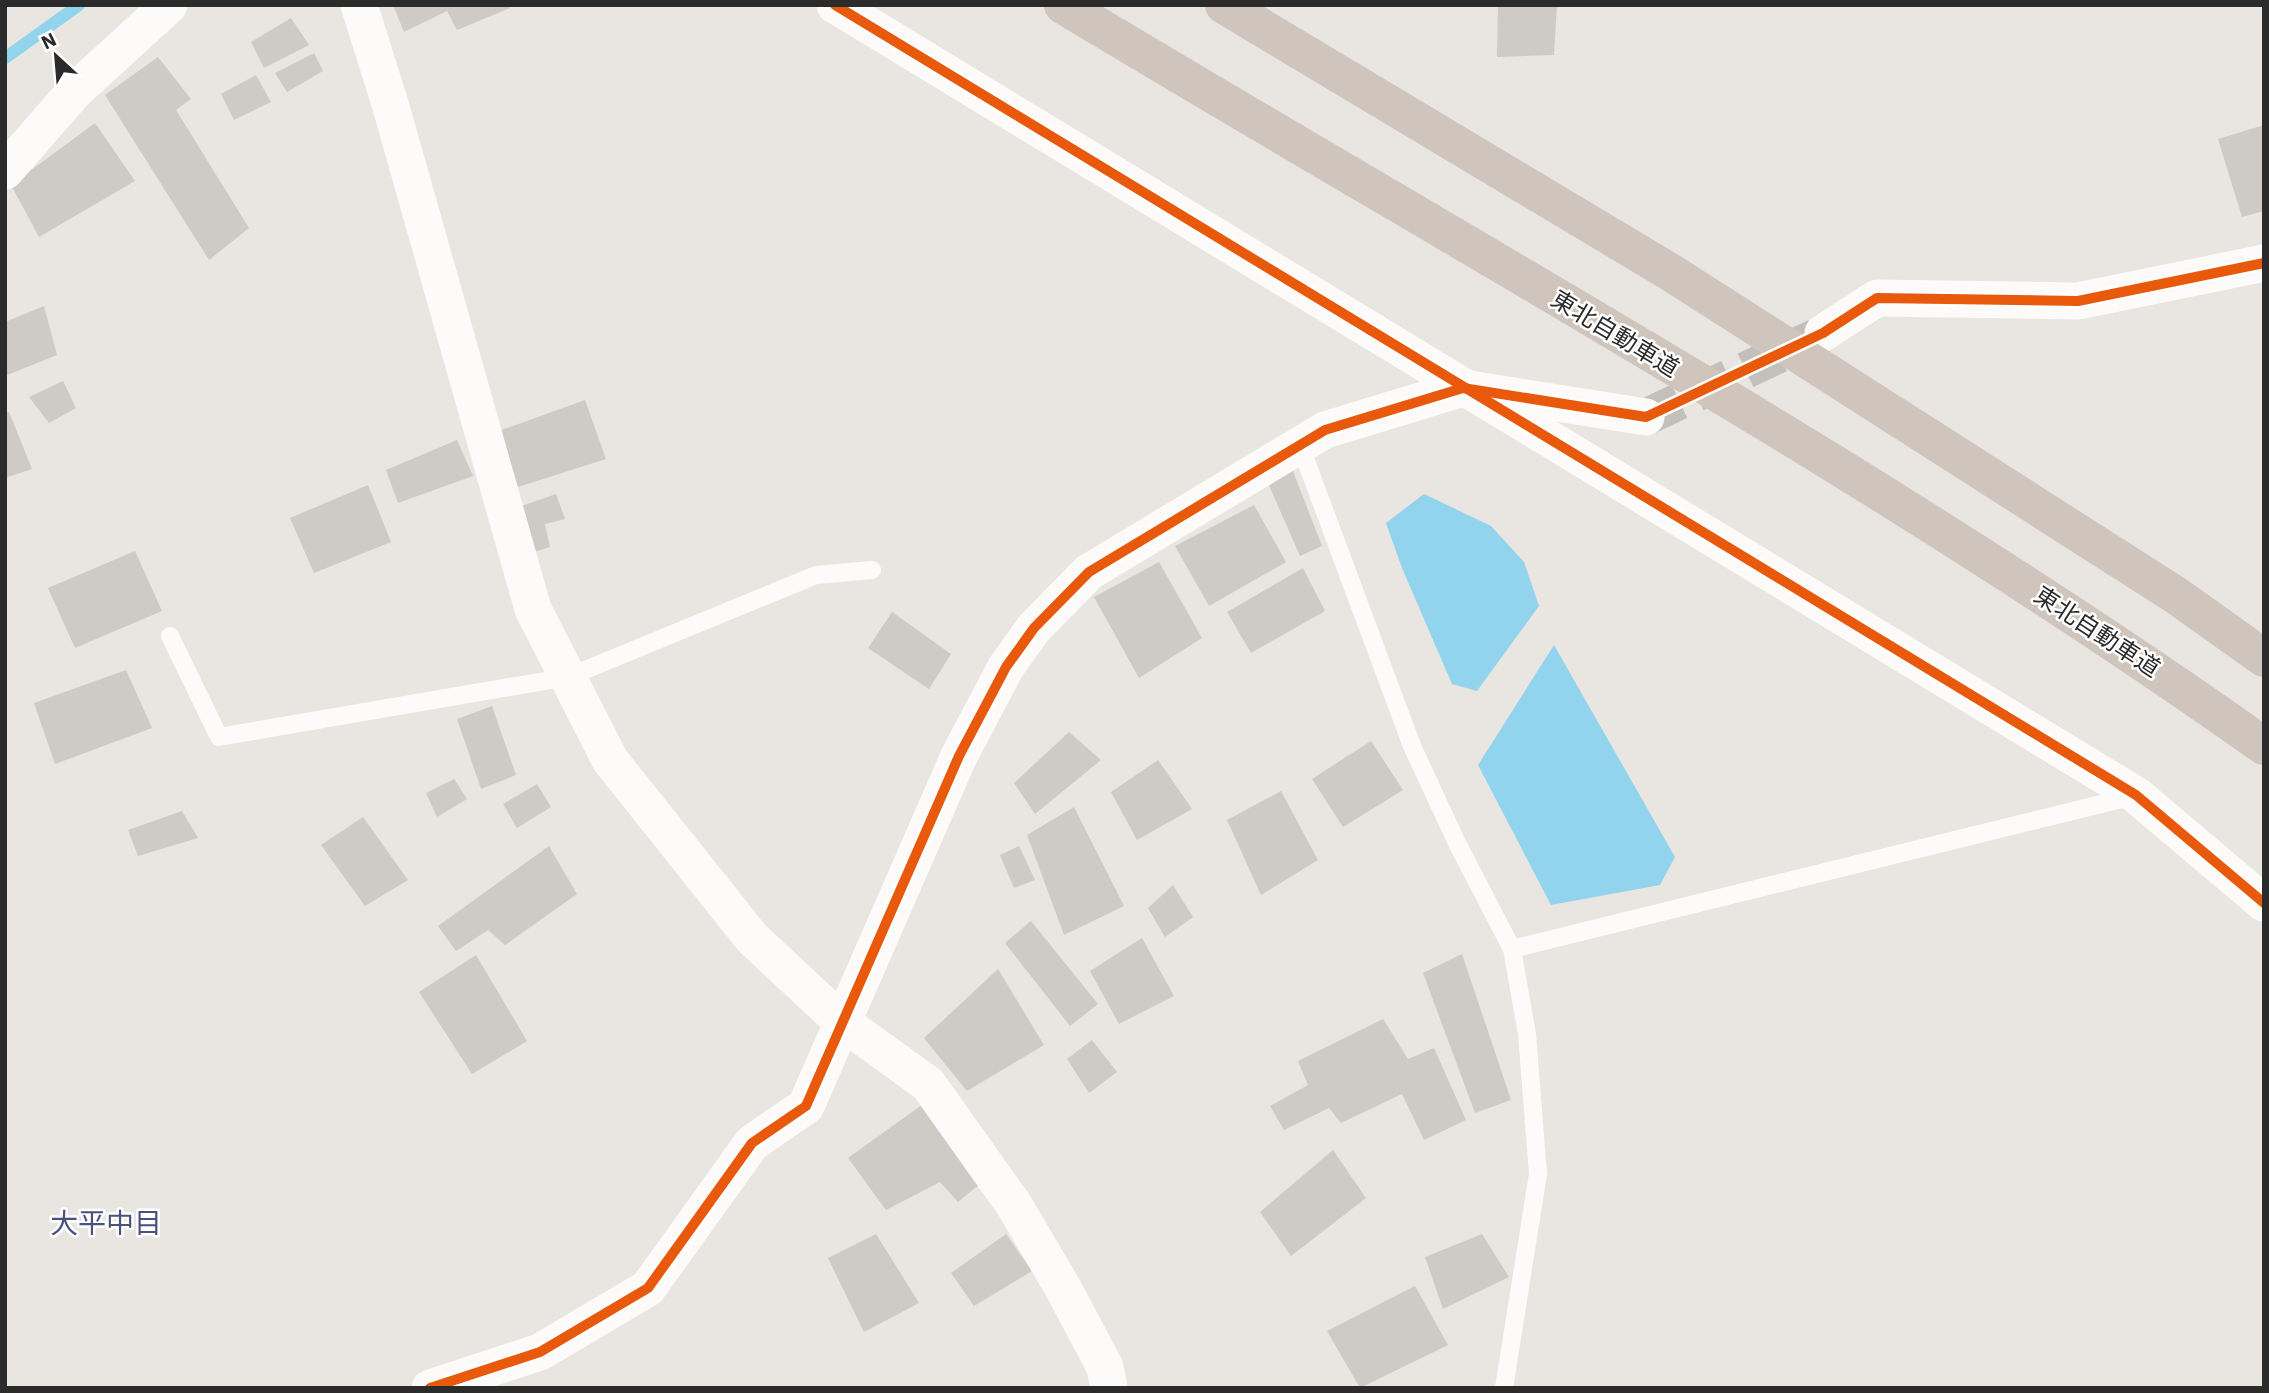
<svg xmlns="http://www.w3.org/2000/svg" width="2269" height="1393" font-family="'IBM Plex Sans','Noto Sans JP',sans-serif">
  <style>
    .water { fill: #92d4ed }
    .lines { fill: none; stroke-linecap: round; stroke-linejoin: round }
    .stream { stroke: #92d4ed; stroke-width: 12 }
    .building { fill: #cecbc7 }
    .minor-tunnel { stroke: #c3c0bc; stroke-width: 37; stroke-dasharray: 37 18; stroke-linecap: butt }
    .service { stroke: #fcfbfa; stroke-width: 18 }
    .minor { stroke: #fcfbfa; stroke-width: 37 }
    .motorway { stroke: #d0c5bc; stroke-width: 38 }
    .cycleway-casing { stroke: #fff; stroke-width: 15 }
    .cycleway { stroke: #e8590c; stroke-width: 10 }
    .labels { text-anchor: middle; stroke-width: 5; stroke-linejoin: round; paint-order: stroke }
    .street-label { font-size: 24px; fill: #2b2b2b; stroke: #fff }
    .quarter-label { font-size: 28px; fill: #49527d; stroke: #fff }
  </style>
  <rect width="100%" height="100%" fill="#e9e5e0"/>
  <!-- water -->
  <g class="water">
    <path d="M1424,494l67,32 33,36 15,44 -62,85 -25,-7 -50,-116 -16,-45z"/>
    <path d="M1554,645l121,212 -15,28 -109,20 -73,-140z"/>
  </g>
  <g class="lines">
    <!-- stream -->
    <path class="stream" d="M5,58l74,-53"/>
  </g>
  <!-- building -->
  <g class="building">
    <path d="M393,5h115l2,3 -53,22 -10,-19 -43,21z"/>
    <path d="M1498,5h59l-3,50 -57,2z"/>
    <path d="M291,18l18,27 -45,23 -13,-26z"/>
    <path d="M314,53l9,18 -36,21 -12,-19z"/>
    <path d="M158,57l33,42 -15,11 73,118 -40,32 -104,-165z"/>
    <path d="M256,75l15,27 -37,18 -13,-26z"/>
    <path d="M95,123l40,58 -96,56 -28,-52z"/>
    <path d="M2264,125v86l-22,6 -24,-78z"/>
    <path d="M44,306l13,49 -52,21v-54z"/>
    <path d="M63,381l13,27 -27,15 -20,-26z"/>
    <path d="M585,400l21,59 -88,28 -19,-56z"/>
    <path d="M9,412l23,57 -27,9v-65z"/>
    <path d="M457,440l16,36 -75,27 -12,-33z"/>
    <path d="M1293,471l29,75 -22,10 -33,-75z"/>
    <path d="M368,485l23,57 -77,31 -24,-55z"/>
    <path d="M556,494l9,25 -20,5 5,23 -22,7 -12,-46z"/>
    <path d="M1254,505l32,57 -77,44 -34,-60z"/>
    <path d="M135,551l27,60 -87,37 -27,-60z"/>
    <path d="M1159,562l43,76 -63,40 -45,-81z"/>
    <path d="M1303,568l22,43 -74,42 -24,-41z"/>
    <path d="M892,612l59,42 -22,35 -61,-41z"/>
    <path d="M126,670l26,58 -97,36 -21,-61z"/>
    <path d="M492,706l24,69 -35,14 -24,-70z"/>
    <path d="M1069,732l32,28 -66,54 -21,-31z"/>
    <path d="M1371,741l32,49 -60,37 -31,-48z"/>
    <path d="M1158,760l34,49 -55,31 -26,-48z"/>
    <path d="M454,779l13,20 -30,18 -11,-24z"/>
    <path d="M537,784l14,23 -34,21 -14,-24z"/>
    <path d="M1281,791l37,69 -57,35 -34,-75z"/>
    <path d="M1074,807l50,99 -60,29 -37,-100z"/>
    <path d="M182,811l16,27 -60,18 -10,-26z"/>
    <path d="M363,817l45,63 -43,26 -44,-61z"/>
    <path d="M549,846l28,48 -72,51 -17,-15 -32,21 -18,-25z"/>
    <path d="M1019,846l16,34 -21,8 -14,-33z"/>
    <path d="M1173,885l20,32 -28,20 -17,-29z"/>
    <path d="M1031,921l67,83 -28,22 -65,-83z"/>
    <path d="M1142,938l32,58 -55,28 -29,-53z"/>
    <path d="M1462,954l49,146 -36,13 -52,-140z"/>
    <path d="M476,955l51,86 -55,33 -53,-82z"/>
    <path d="M998,969l46,76 -77,46 -43,-53z"/>
    <path d="M1383,1019l25,40 26,-11 32,72 -42,20 -22,-46 -61,29 -12,-15 -45,22 -14,-24 38,-21 -10,-24z"/>
    <path d="M1092,1040l25,32 -28,21 -22,-34z"/>
    <path d="M926,1102l60,77 -28,23 -18,-20 -54,28 -38,-52z"/>
    <path d="M1333,1150l33,48 -75,58 -31,-44z"/>
    <path d="M876,1234l43,69 -55,29 -36,-74z"/>
    <path d="M1006,1234l26,37 -58,35 -23,-33z"/>
    <path d="M1482,1234l27,43 -66,32 -18,-52z"/>
    <path d="M1415,1286l33,59 -88,43 -33,-57z"/>
  </g>
  <g class="lines">
    <!-- minor-tunnel -->
    <path class="minor-tunnel" d="M1646,417l170,-80"/>
    <!-- service -->
    <g class="service">
      <path d="M1300,445l112,301 45,97 55,106 15,85 11,140 -34,214"/>
      <path d="M170,636l49,101 349,-60 248,-102 56,-5"/>
      <path d="M1512,949l622,-153"/>
    </g>
    <!-- minor -->
    <g class="minor">
      <path d="M359,5l32,102 142,502 77,151 142,178 90,84 86,62 86,121 49,83 42,79 4,21"/>
      <path d="M835,5l1301,790 128,108"/>
      <path d="M5,171l70,-80 94,-86"/>
      <path d="M1823,333l54,-35 201,3 186,-38"/>
      <path d="M430,1388l110,-36 108,-64 104,-145 54,-37 153,-350 47,-89 28,-39 55,-56 236,-142 138,-42 183,29"/>
    </g>
    <!-- motorway -->
    <g class="motorway">
      <path d="M1063,5c403,243 817,469 1201,741"/>
      <path d="M1224,5l446,267 507,324 87,62"/>
    </g>
    <defs>
      <g id="cycleway">
        <path d="M835,5l1301,790 128,108"/>
        <path d="M430,1388l110,-36 108,-64 104,-145 54,-37 153,-350 47,-89 28,-39 55,-56 236,-142 138,-42 183,29 177,-84 54,-35 201,3 186,-38"/>
      </g>
    </defs>
    <!-- cycleway casing -->
    <use href="#cycleway" class="cycleway-casing"/>
    <!-- cycleway -->
    <use href="#cycleway" class="cycleway"/>
  </g>
  <g class="labels">
    <!-- street labels -->
    <g class="street-label">
      <text transform="translate(1615 334) rotate(31)" y="8">東北自動車道</text>
      <text transform="translate(2097 632) rotate(33)" y="8">東北自動車道</text>
    </g>
    <!-- quarter labels -->
    <g class="quarter-label">
      <text x="106" y="1233">大平中目</text>
    </g>
  </g>
  <!-- border -->
  <rect width="2269" height="1393" fill="none" stroke="#2b2b2b" stroke-width="14"/>
  <!-- north arrow -->
  <g transform="translate(56 56) rotate(334)" stroke="#ffffff" stroke-width="5" paint-order="stroke">
  <path d="M0-5L12 26L0 18L-12 26Z" fill="#2b2b2b"/>
  <text y="-10" font-size="19" font-weight="bold" text-anchor="middle" fill="#2b2b2b">N</text>
  </g>
</svg>
